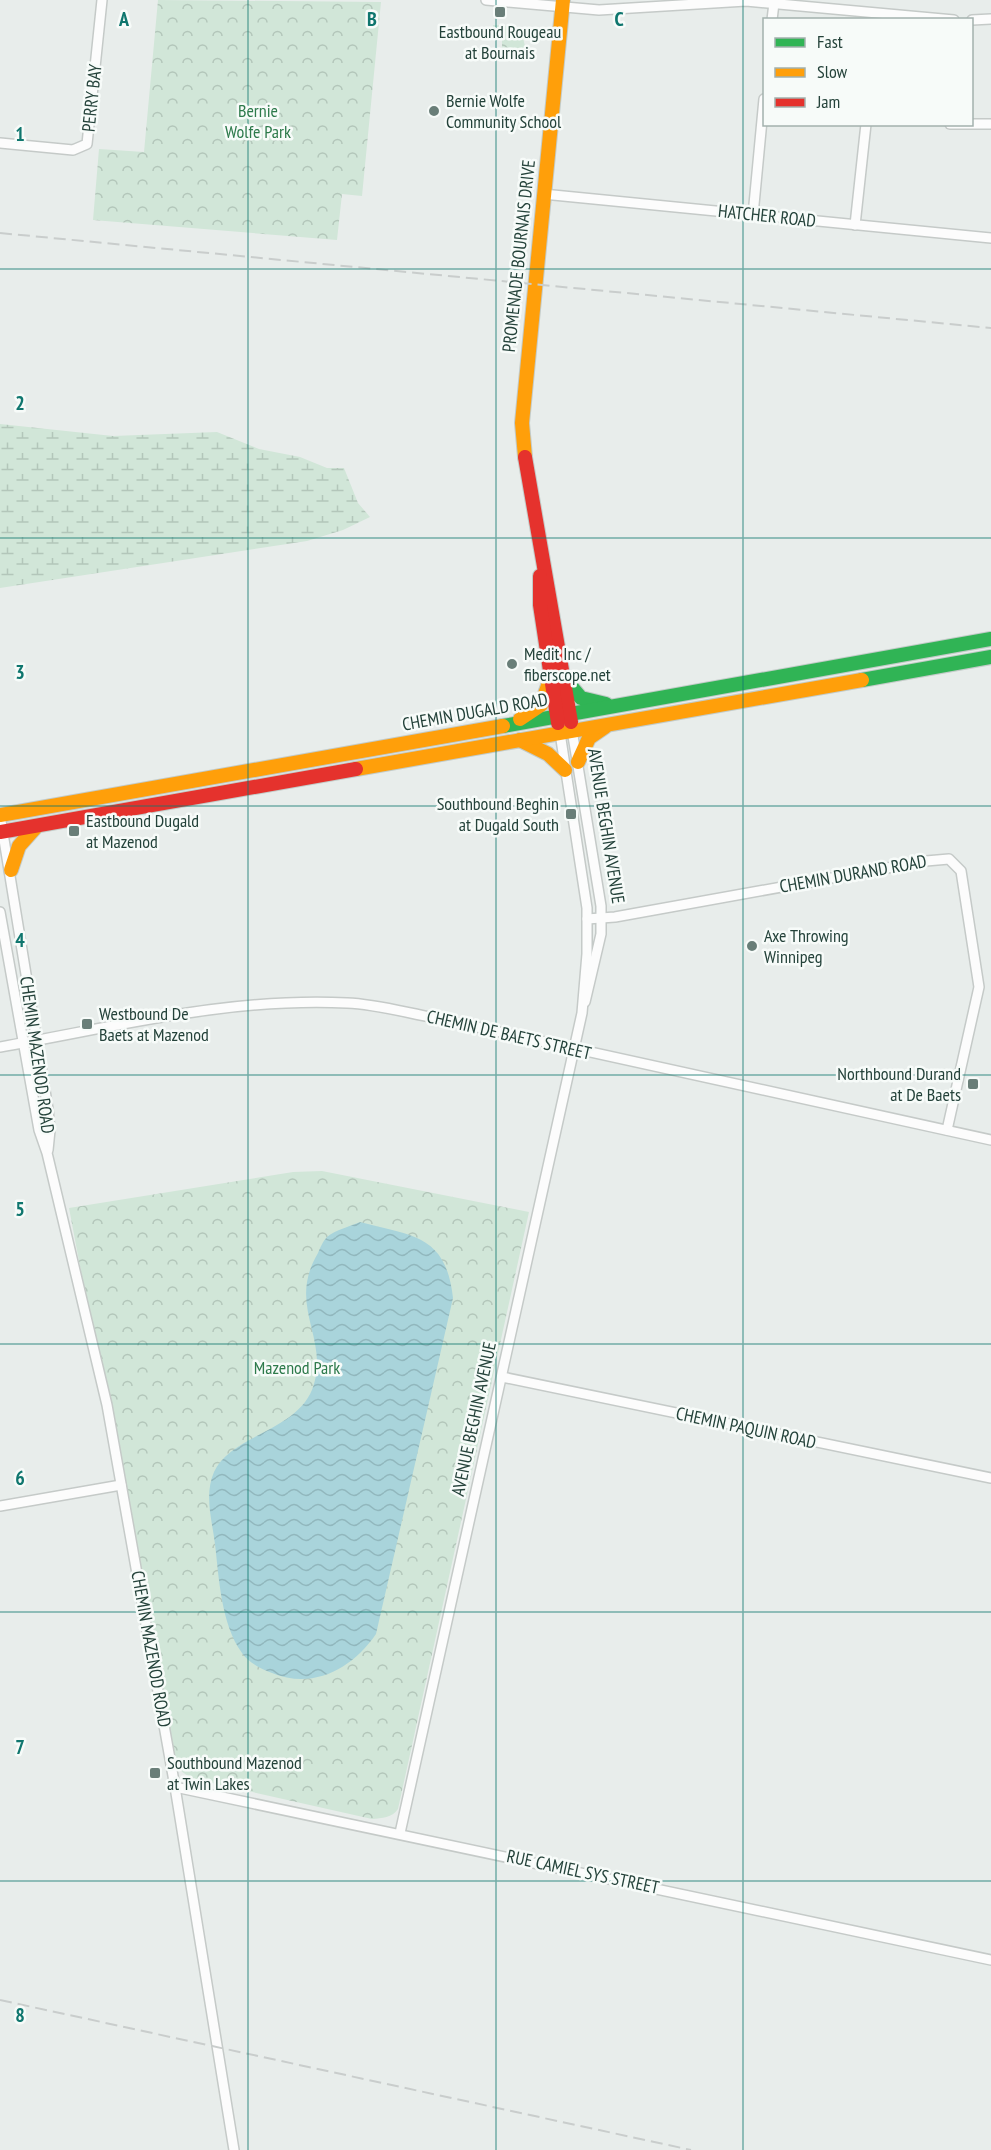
<svg xmlns="http://www.w3.org/2000/svg" width="991" height="2150" font-family="'PT Sans Narrow',sans-serif">
  <style>
    .wetland { fill: url(#wetland-marsh) }
    .park { fill: url(#park-crowns) }
    .water { fill: url(#water-waves) }
    .lines { fill: none; stroke-linecap: round; stroke-linejoin: round }
    .street-casing { stroke: #c5cac8; stroke-width: 12 }
    .fast-casing { stroke: #c3cbc8; stroke-width: 16 }
    .slow-casing { stroke: #c3cbc8; stroke-width: 16 }
    .jam-casing { stroke: #c3cbc8; stroke-width: 16 }
    .street { stroke: #fcfcfc; stroke-width: 9 }
    .fast { stroke: #30b455; stroke-width: 14 }
    .slow { stroke: #ff9f0a; stroke-width: 14 }
    .jam { stroke: #e5322d; stroke-width: 14 }
    .rail { stroke: #c9cdcc; stroke-width: 2; stroke-dasharray: 12 6; stroke-linecap: butt }
    .grid { fill: none; stroke: #0f766e; stroke-width: 1.5; stroke-opacity: 0.55 }
    .poi-dot { fill: #697e78; stroke: #f7fbf9; stroke-width: 2 }
    .labels { text-anchor: middle; stroke-width: 5; stroke-linejoin: round; paint-order: stroke }
    .poi-label { font-size: 18px; fill: #24423a; stroke: #f7fbf9; text-anchor: start }
    .street-label { font-size: 18px; fill: #24423a; stroke: #f7fbf9 }
    .park-label { font-size: 18px; fill: #2d7a4b; stroke: #f7fbf9 }
    .grid-label { font-size: 20px; text-anchor: middle; font-weight: bold; fill: #0f766e; stroke: #f7fbf9; stroke-width: 5; stroke-linejoin: round; paint-order: stroke }
  </style>
  <defs>
    <pattern id="wetland-marsh" width="20" height="14" patternUnits="userSpaceOnUse" patternTransform="scale(1.5)"><rect width="20" height="14" fill="#d1e6d8"/><path d="M1 5h8M5 5V1M11 12h8M15 12V8" fill="none" stroke="#b3c6ba"/></pattern>
    <pattern id="park-crowns" width="20" height="18" patternUnits="userSpaceOnUse" patternTransform="scale(1.5)"><rect width="20" height="18" fill="#d1e6d8"/><path d="M2 6a3 3 0 1 1 6 0M12 15a3 3 0 1 1 6 0" fill="none" stroke="#b3c6ba"/></pattern>
    <pattern id="water-waves" width="16" height="10" patternUnits="userSpaceOnUse" patternTransform="scale(1.5)"><rect width="16" height="10" fill="#a9d4db"/><path d="M0 5q4-4 8 0t8 0" fill="none" stroke="#91b7bd"/></pattern>
  </defs>
  <rect width="100%" height="100%" fill="#e8edeb"/>
  <!-- wetland -->
  <path class="wetland" d="M0,424l113,12 104,-4 42,17 41,8 27,11h17l14,35 12,14 -27,13 -36,11 -307,47z"/>
  <!-- park -->
  <g class="park">
    <path d="M158,0l223,2 -19,194 -20,-2 -5,46 -244,-20 6,-71 45,3z"/>
    <path d="M493,25l15,1v7l14,1 3,12 -2,7 -9,5 -12,-3v-16l-10,-1z"/>
    <path d="M322,1171l207,41 -131,597c-6,9 -16,9 -26,10l-173,-39c-14,-4 -20,-9 -26,-22l-104,-550 224,-36z"/>
  </g>
  <!-- water -->
  <path class="water" d="M360,1222c52,14 86,12 93,76l-77,336c-24,35 -63,56 -104,39 -11,-4 -24,-11 -30,-20 -21,-29 -23,-75 -27,-109 -3,-24 -11,-49 -1,-72 17,-38 87,-41 100,-88 14,-48 -27,-79 4,-131 2,-5 5,-12 9,-16 8,-7 24,-11 33,-15z"/>
  <g class="lines">
    <defs>
      <g id="street">
        <path d="M486,0l113,10 147,-9 208,19"/>
        <path d="M772,20l2,-17"/>
        <path d="M972,20l19,-1"/>
        <path d="M950,124h41"/>
        <path d="M0,143l73,7 14,-6 15,-144"/>
        <path d="M543,194l448,44"/>
        <path d="M753,215l11,-116"/>
        <path d="M855,225l11,-101"/>
        <path d="M572,730l29,176v28l-16,68"/>
        <path d="M0,815l48,294 2,21 -2,20"/>
        <path d="M0,912l39,218 8,23 60,252 68,382 59,363"/>
        <path d="M587,919l28,-2 311,-56 23,-2 12,12 18,116 -32,143"/>
        <path d="M0,1047c115,-20 229,-50 347,-44 29,1 60,10 89,15l555,122"/>
        <path d="M502,1377l489,101"/>
        <path d="M0,1506l121,-21"/>
        <path d="M175,1787l816,173"/>
        <path d="M400,1833l182,-820 5,-59v-46l-27,-175"/>
      </g>
      <g id="fast">
        <path d="M564,678l17,20 25,6"/>
        <path d="M862,680l129,-23"/>
        <path d="M503,726l488,-87"/>
      </g>
      <g id="slow">
        <path d="M525,457l-3,-34 41,-423"/>
        <path d="M520,719l21,-14 9,-25"/>
        <path d="M520,740l28,14 17,16"/>
        <path d="M578,762l11,-24 16,-11"/>
        <path d="M356,769l506,-89"/>
        <path d="M0,815l503,-89"/>
        <path d="M11,870l8,-24 17,-19"/>
      </g>
      <g id="jam">
        <path d="M525,457l46,265"/>
        <path d="M540,576v29l18,118"/>
        <path d="M0,832l356,-63"/>
      </g>
    </defs>
    <!-- street casing -->
    <use href="#street" class="street-casing"/>
    <!-- fast casing -->
    <use href="#fast" class="fast-casing"/>
    <!-- slow casing -->
    <use href="#slow" class="slow-casing"/>
    <!-- jam casing -->
    <use href="#jam" class="jam-casing"/>
    <!-- street -->
    <use href="#street" class="street"/>
    <!-- fast -->
    <use href="#fast" class="fast"/>
    <!-- slow -->
    <use href="#slow" class="slow"/>
    <!-- jam -->
    <use href="#jam" class="jam"/>
    <!-- rail -->
    <g class="rail">
      <path d="M0,233l991,95"/>
      <path d="M0,2000l691,150"/>
    </g>
  </g>
  <!-- grid -->
  <path class="grid" d="M248,0v2150M496,0v2150M743,0v2150M0,269h991M0,538h991M0,806h991M0,1075h991M0,1344h991M0,1612h991M0,1881h991"/>
  <!-- markers -->
  <g class="poi-dot">
    <rect x="494" y="6" width="12" height="12" rx="3"/>
    <circle cx="434" cy="111" r="6"/>
    <circle cx="512" cy="664" r="6"/>
    <rect x="565" y="808" width="12" height="12" rx="3"/>
    <rect x="68" y="825" width="12" height="12" rx="3"/>
    <circle cx="752" cy="946" r="6"/>
    <rect x="81" y="1018" width="12" height="12" rx="3"/>
    <rect x="967" y="1078" width="12" height="12" rx="3"/>
    <rect x="149" y="1767" width="12" height="12" rx="3"/>
  </g>
  <g class="labels">
    <!-- poi labels -->
    <g class="poi-label">
      <text x="500" y="38" text-anchor="middle">Eastbound Rougeau<tspan x="500" dy="21">at Bournais</tspan></text>
      <text x="446" y="107">Bernie Wolfe<tspan x="446" dy="21">Community School</tspan></text>
      <text x="524" y="660">Medit Inc /<tspan x="524" dy="21">fiberscope.net</tspan></text>
      <text x="559" y="810" text-anchor="end">Southbound Beghin<tspan x="559" dy="21">at Dugald South</tspan></text>
      <text x="86" y="827">Eastbound Dugald<tspan x="86" dy="21">at Mazenod</tspan></text>
      <text x="764" y="942">Axe Throwing<tspan x="764" dy="21">Winnipeg</tspan></text>
      <text x="99" y="1020">Westbound De<tspan x="99" dy="21">Baets at Mazenod</tspan></text>
      <text x="961" y="1080" text-anchor="end">Northbound Durand<tspan x="961" dy="21">at De Baets</tspan></text>
      <text x="167" y="1769">Southbound Mazenod<tspan x="167" dy="21">at Twin Lakes</tspan></text>
    </g>
    <!-- street labels -->
    <g class="street-label">
      <text transform="translate(92 98) rotate(-84)" y="6">PERRY BAY</text>
      <text transform="translate(767 216) rotate(6)" y="6">HATCHER ROAD</text>
      <text transform="translate(519 256) rotate(-84)" y="6">PROMENADE BOURNAIS DRIVE</text>
      <text transform="translate(475 712) rotate(-10)" y="6">CHEMIN DUGALD ROAD</text>
      <text transform="translate(606 826) rotate(81)" y="6">AVENUE BEGHIN AVENUE</text>
      <text transform="translate(853 874) rotate(-10)" y="6">CHEMIN DURAND ROAD</text>
      <text transform="translate(509 1035) rotate(13)" y="6">CHEMIN DE BAETS STREET</text>
      <text transform="translate(37 1055) rotate(82)" y="6">CHEMIN MAZENOD ROAD</text>
      <text transform="translate(474 1419) rotate(-78)" y="6">AVENUE BEGHIN AVENUE</text>
      <text transform="translate(746 1428) rotate(12)" y="6">CHEMIN PAQUIN ROAD</text>
      <text transform="translate(151 1649) rotate(80)" y="6">CHEMIN MAZENOD ROAD</text>
      <text transform="translate(583 1872) rotate(12)" y="6">RUE CAMIEL SYS STREET</text>
    </g>
    <!-- park labels -->
    <g class="park-label">
      <text x="258" y="117">Bernie<tspan x="258" dy="21">Wolfe Park</tspan></text>
      <text x="297" y="1374">Mazenod Park</text>
    </g>
  </g>
  <g class="grid-label">
    <text x="124" y="26">A</text>
    <text x="372" y="26">B</text>
    <text x="619" y="26">C</text>
    <text x="20" y="141">1</text>
    <text x="20" y="410">2</text>
    <text x="20" y="679">3</text>
    <text x="20" y="947">4</text>
    <text x="20" y="1216">5</text>
    <text x="20" y="1485">6</text>
    <text x="20" y="1754">7</text>
    <text x="20" y="2022">8</text>
  </g>
  <!-- legend -->
  <rect x="763" y="18" width="210" height="108" fill="#f7fbf9" stroke="#a3b1ad" stroke-width="1.5"/>
  <rect x="775" y="38" width="30" height="9" fill="#30b455" stroke="#a3b1ad" stroke-width="1.5"/>
  <text x="817" y="48" font-size="18" fill="#24423a">Fast</text>
  <rect x="775" y="68" width="30" height="9" fill="#ff9f0a" stroke="#a3b1ad" stroke-width="1.5"/>
  <text x="817" y="78" font-size="18" fill="#24423a">Slow</text>
  <rect x="775" y="98" width="30" height="9" fill="#e5322d" stroke="#a3b1ad" stroke-width="1.5"/>
  <text x="817" y="108" font-size="18" fill="#24423a">Jam</text>
</svg>
